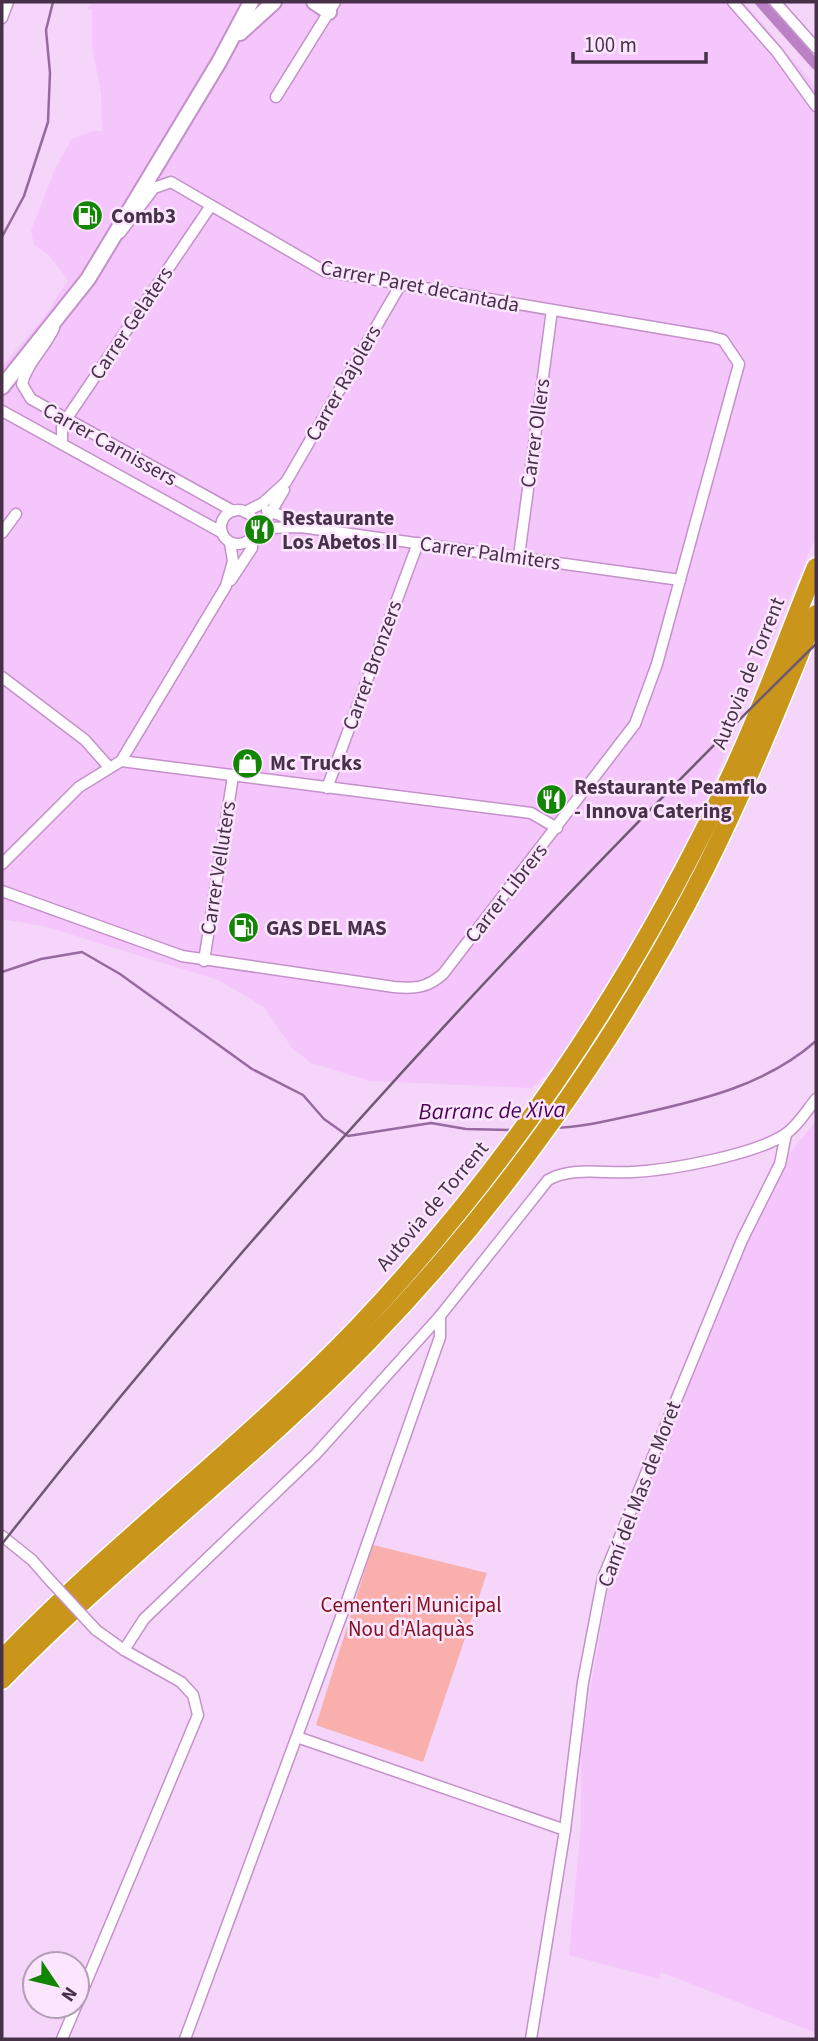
<svg xmlns="http://www.w3.org/2000/svg" width="818" height="2041" font-family="'Source Sans 3',sans-serif">
  <style>
    .built { fill: #f5c6fc }
    .green { fill: #f9afac }
    .lines { fill: none; stroke-linecap: round; stroke-linejoin: round }
    .stream { stroke: #976a9f; stroke-width: 2.5 }
    .canal { stroke: #ba82c4; stroke-width: 10 }
    .street-casing { stroke: #c491cb; stroke-width: 13 }
    .secondary-casing { stroke: #c491cb; stroke-width: 18 }
    .highway-casing { stroke: #fff; stroke-width: 21 }
    .street { stroke: #fff; stroke-width: 10 }
    .secondary { stroke: #fff; stroke-width: 14 }
    .highway { stroke: #c9951b; stroke-width: 18 }
    .rail { stroke: #6f5873; stroke-width: 2.5 }
    .street-bridge-casing { stroke: #c491cb; stroke-width: 13; stroke-linecap: butt }
    .street-bridge { stroke: #fff; stroke-width: 10 }
    .labels { text-anchor: middle; stroke-width: 5; stroke-linejoin: round; paint-order: stroke }
    .poi-label { font-size: 21px; font-weight: bold; fill: #463149; stroke: #fce6ff; text-anchor: start }
    .street-label { font-size: 21px; fill: #463149; stroke: #fce6ff }
    .park-label { font-size: 21px; fill: #821420; stroke: #fce6ff }
    .water-label { font-size: 23px; font-style: italic; fill: #4d0158; stroke: #fce6ff }
  </style>
  <rect width="100%" height="100%" fill="#f5d5f9"/>
  <!-- built -->
  <g class="built">
    <path d="M95,2h649l72,85v449l-119,286 -86,161 -52,78 -27,27 -162,-7 -59,-18 -19,-15 -28,-41 -46,-27 -171,-53 -45,-8v-553l40,-46 26,-40 -20,-26 -14,-9 -3,-14 24,-62 17,-30 21,-8h9l-1,-38 -9,-47v-36l-6,-2z"/>
    <path d="M816,1121v912l-155,-61 -2,7 -90,-24 12,-131v-80l29,-168 93,-234 85,-187z"/>
  </g>
  <!-- green -->
  <path class="green" d="M373,1545l114,28 -64,189 -107,-37z"/>
  <g class="lines">
    <!-- stream -->
    <g class="stream">
      <path d="M2,237l22,-41 24,-74 2,-49 -4,-43 7,-28"/>
      <path d="M2,972l39,-13 41,-7 38,22 132,95 51,26 21,24 24,17 83,-13 35,6 47,1"/>
      <path d="M554,1128c29,-1 57,-8 85,-14 63,-14 127,-29 177,-73"/>
    </g>
    <!-- canal -->
    <path class="canal" d="M760,2l56,63"/>
    <defs>
      <g id="street">
        <path d="M733,2l44,50 39,54"/>
        <path d="M775,2l41,46"/>
        <path d="M2,18l6,-16"/>
        <path d="M276,97l59,-95"/>
        <path d="M54,328c-9,20 -27,35 -32,56l9,15 202,112"/>
        <path d="M2,411l219,121"/>
        <path d="M62,442v-15l5,-9 143,-211"/>
        <circle cx="238" cy="527" r="17"/>
        <path d="M267,511l13,4 20,12"/>
        <path d="M245,512l18,-9 23,-21 115,-198"/>
        <path d="M257,528l7,-4 20,-34"/>
        <path d="M2,533l14,-19"/>
        <path d="M254,533l15,-5 32,-1 379,53"/>
        <path d="M519,556l33,-246"/>
        <path d="M231,580l21,-32v-11"/>
        <path d="M2,677l83,63 23,26"/>
        <path d="M121,761l105,-175 7,-25 -3,-18"/>
        <path d="M327,788l91,-245"/>
        <path d="M2,864l77,-77 42,-26 410,52 26,15"/>
        <path d="M2,891l180,65 212,31c21,2 33,1 49,-13l192,-250 22,-60 82,-300 -16,-24 -11,-3 -388,-66 -153,-89 -17,6 -34,45"/>
        <path d="M204,961l29,-185"/>
        <path d="M2,1536l30,24 14,16"/>
        <path d="M96,1630l28,20"/>
        <path d="M297,1737l268,93"/>
        <path d="M77,2004l121,-289 -5,-20 -12,-13 -57,-32 20,-31 172,-165 124,-138 108,-136c25,-14 57,-6 85,-8 38,-2 120,-17 151,-37 13,-8 23,-25 32,-36"/>
        <path d="M62,2039l14,-33"/>
        <path d="M185,2039l163,-441 92,-261v-21"/>
        <path d="M531,2039l34,-209 18,-148 20,-104 139,-338 38,-76 6,-30"/>
      </g>
      <g id="secondary">
        <path d="M314,2l15,10"/>
        <path d="M240,33l34,-31"/>
        <path d="M2,387l86,-108 131,-217 32,-60"/>
      </g>
      <g id="highway">
        <path d="M2,1659c112,-117 243,-214 355,-331 157,-166 282,-355 378,-562 30,-65 54,-133 81,-199"/>
        <path d="M2,1680c116,-119 250,-219 366,-338 134,-138 249,-300 336,-471 42,-84 77,-170 112,-257"/>
      </g>
    </defs>
    <!-- street casing -->
    <use href="#street" class="street-casing"/>
    <!-- secondary casing -->
    <use href="#secondary" class="secondary-casing"/>
    <!-- highway casing -->
    <use href="#highway" class="highway-casing"/>
    <!-- street -->
    <use href="#street" class="street"/>
    <!-- secondary -->
    <use href="#secondary" class="secondary"/>
    <!-- highway -->
    <use href="#highway" class="highway"/>
    <!-- rail -->
    <path class="rail" d="M2,1544c250,-319 525,-617 814,-900"/>
    <defs>
      <path id="street-bridge" d="M46,1576l50,54"/>
    </defs>
    <!-- street-bridge casing -->
    <use href="#street-bridge" class="street-bridge-casing"/>
    <!-- street-bridge -->
    <use href="#street-bridge" class="street-bridge"/>
  </g>
  <!-- icons -->
  <defs>
    <symbol id="fuel-disc" viewBox="-11 -11 22 22"><circle r="9.5" fill="#128602" stroke="#fce6ff"/><path d="M-5.5-6h7V0h2V4h1.3V-2.5L3-4.5l.8-.8L6-3V5H2.5V1h-1V6h-7ZM-4.2-4.7v3.2H.2V-4.7Z" fill="#fff"/></symbol>
    <symbol id="restaurant-disc" viewBox="-11 -11 22 22"><circle r="9.5" fill="#128602" stroke="#fce6ff"/><path d="M-5-6h1v4h1v-4h1v4h1v-4h1v5L-1.5 .5V6h-2V.5L-5-1ZM5-6V6H3V1.5H1.5Q1.5-4 5-6Z" fill="#fff"/></symbol>
    <symbol id="shop-disc" viewBox="-11 -11 22 22"><circle r="9.5" fill="#128602" stroke="#fce6ff"/><path d="M-5-2.5h2.3a2.7 3.5 0 0 1 5.4 0H5L5.5 6h-11ZM-1.5-2.5h3a1.5 2.3 0 0 0-3 0Z" fill="#fff"/></symbol>
  </defs>
  <g fill-rule="evenodd">
    <use href="#fuel-disc" x="70" y="198" width="35" height="35"/>
    <use href="#restaurant-disc" x="242" y="512" width="35" height="35"/>
    <use href="#shop-disc" x="230" y="746" width="35" height="35"/>
    <use href="#restaurant-disc" x="534" y="782" width="35" height="35"/>
    <use href="#fuel-disc" x="226" y="910" width="35" height="35"/>
  </g>
  <g class="labels">
    <!-- poi labels -->
    <g class="poi-label">
      <text x="111" y="223">Comb3</text>
      <text x="282" y="525">Restaurante<tspan x="282" dy="24">Los Abetos II</tspan></text>
      <text x="270" y="770">Mc Trucks</text>
      <text x="574" y="794">Restaurante Peamflo<tspan x="574" dy="24">- Innova Catering</tspan></text>
      <text x="266" y="935">GAS DEL MAS</text>
    </g>
    <!-- street labels -->
    <g class="street-label">
      <text transform="translate(420 286) rotate(11)" y="7">Carrer Paret decantada</text>
      <text transform="translate(131 323) rotate(-56)" y="7">Carrer Gelaters</text>
      <text transform="translate(343 383) rotate(-60)" y="7">Carrer Rajolers</text>
      <text transform="translate(535 433) rotate(-82)" y="7">Carrer Ollers</text>
      <text transform="translate(110 444) rotate(29)" y="7">Carrer Carnissers</text>
      <text transform="translate(490 553) rotate(8)" y="7">Carrer Palmiters</text>
      <text transform="translate(372 665) rotate(-70)" y="7">Carrer Bronzers</text>
      <text transform="translate(748 673) rotate(-68)" y="7">Autovia de Torrent</text>
      <text transform="translate(218 868) rotate(-81)" y="7">Carrer Velluters</text>
      <text transform="translate(506 893) rotate(-52)" y="7">Carrer Librers</text>
      <text transform="translate(432 1206) rotate(-50)" y="7">Autovia de Torrent</text>
      <text transform="translate(639 1494) rotate(-69)" y="7">Camí del Mas de Moret</text>
    </g>
    <!-- park labels -->
    <g class="park-label">
      <text x="411" y="1612">Cementeri Municipal<tspan x="411" dy="24">Nou d'Alaquàs</tspan></text>
    </g>
    <!-- water labels -->
    <g class="water-label">
      <text transform="translate(492 1110) rotate(-1)" y="8">Barranc de Xiva</text>
    </g>
  </g>
  <!-- border -->
  <rect width="818" height="2041" fill="none" stroke="#463149" stroke-width="7"/>
  <!-- north arrow -->
  <g transform="translate(56 1985) rotate(125)"><circle r="33" fill="#fce6ff" stroke="#b39eb6" stroke-width="2"/>
  <path d="M0-5L12 26L0 18L-12 26Z" fill="#128602"/>
  <text y="-10" font-size="19" font-weight="bold" text-anchor="middle" fill="#463149">N</text>
  </g>
  <!-- scale -->
  <path d="M573 52v10h133v-10" fill="none" stroke="#463149" stroke-width="3.5"/>
  <text x="584" y="52" font-size="21" fill="#463149" stroke="#fce6ff" stroke-width="5" paint-order="stroke">100 m</text>
</svg>
